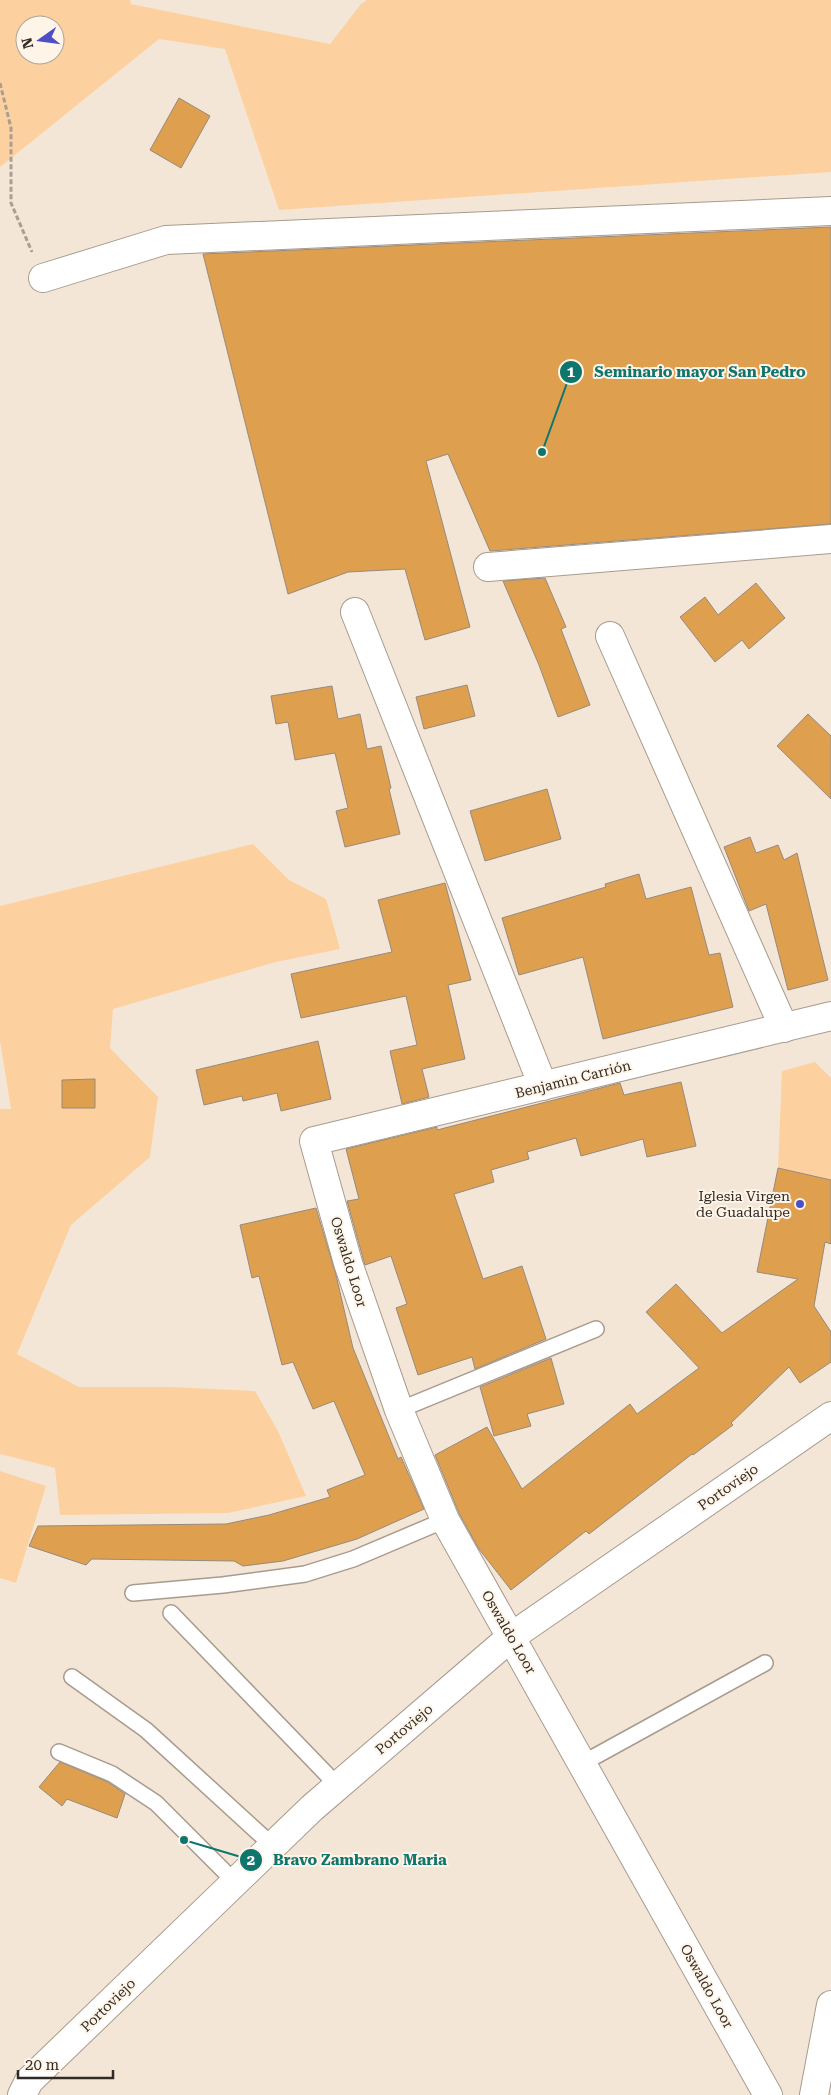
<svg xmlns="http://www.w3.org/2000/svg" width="831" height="2095" font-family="'Roboto Serif',serif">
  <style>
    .green { fill: #fdd19f; fill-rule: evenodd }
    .building { fill: #de9f4f; stroke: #978a7c }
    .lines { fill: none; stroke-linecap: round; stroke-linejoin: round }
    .lane-casing { stroke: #a89b8d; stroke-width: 18 }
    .street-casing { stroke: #a89b8d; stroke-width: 30 }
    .secondary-casing { stroke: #a89b8d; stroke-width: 30 }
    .path { stroke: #a89e92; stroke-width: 3; stroke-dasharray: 5 2.5; stroke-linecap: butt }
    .lane { stroke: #fff; stroke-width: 15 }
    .street { stroke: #fff; stroke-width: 28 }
    .secondary { stroke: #fff; stroke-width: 28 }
    .poi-dot { fill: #4e4fc5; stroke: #fff4e8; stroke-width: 2 }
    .labels { text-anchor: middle; stroke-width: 4; stroke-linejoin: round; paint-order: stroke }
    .street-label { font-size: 14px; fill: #302b25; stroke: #fff4e8 }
    .poi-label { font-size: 14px; fill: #302b25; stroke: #fff4e8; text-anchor: end }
    .leader { fill: none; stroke: #0f766e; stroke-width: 2 }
    .callout-dot { fill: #0f766e; stroke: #fff4e8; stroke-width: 2 }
    .mark-label { font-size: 15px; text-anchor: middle; font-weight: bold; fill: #fff }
    .callout-label { font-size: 15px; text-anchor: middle; font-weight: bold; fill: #0f766e; stroke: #fff4e8; stroke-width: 4; stroke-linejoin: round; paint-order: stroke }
  </style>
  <rect width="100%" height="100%" fill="#f4e6d7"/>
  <!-- green -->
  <g class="green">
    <path d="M0,0h130l1,4 199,40 31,-40 6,-4h464v172l-552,38 -54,-161 -66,-10 -159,128zM25,25h30v30h-30z"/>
    <path d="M253,844l36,36 37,19 14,50 -64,13 -163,47 -3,39 48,49 -8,60 -79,68 -54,129 62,33h93l83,4 23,40 28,65 -78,17 -168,2 -5,-47 -55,-14v-345h11l-11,-68v-135z"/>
    <path d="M815,1062l16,16v102l-53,-12 4,-97z"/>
    <path d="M0,1471l46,15 -30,97 -16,-5z"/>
  </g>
  <!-- building -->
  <g class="building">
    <path d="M179,98l31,18 -29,52 -31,-18z"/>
    <path d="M831,227v297l-341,27 -42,-97 -22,7 44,166 -45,13 -20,-71 -57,3 -60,22 -85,-340z"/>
    <path d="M545,578l21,49 -5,2 29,76 -32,12 -19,-52 -36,-84z"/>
    <path d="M756,583l29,35 -36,31 -7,-9 -27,22 -35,-45 25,-20 13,18z"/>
    <path d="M467,685l8,31 -51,13 -8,-32z"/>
    <path d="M332,686l6,33 22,-5 7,35 14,-3 10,42 -2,1 11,45 -55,13 -9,-36 12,-3 -13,-55 -40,7 -7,-38 -12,2 -5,-28z"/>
    <path d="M808,714l23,22v63l-54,-53z"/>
    <path d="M547,789l14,50 -76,22 -15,-50z"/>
    <path d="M750,837l6,16 22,-8 6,15 13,-7 31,127 -40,10 -22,-86 -17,7 -25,-64z"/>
    <path d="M639,874l7,25 45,-12 18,68 11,-2 13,54 -130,32 -20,-82 -64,18 -17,-57 104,-31 -1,-3z"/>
    <path d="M445,883l26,97 -23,5 17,74 -43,10 7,28 -27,7 -12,-53 27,-6 -11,-49 -105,22 -10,-44 101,-22 -14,-52z"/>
    <path d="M318,1041l13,58 -50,12 -4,-18 -34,8 -1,-5 -38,9 -8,-35z"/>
    <path d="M95,1079v29h-33v-28z"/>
    <path d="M681,1082l15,64 -49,11 -4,-18 -62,17 -5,-18 -49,14 2,7 -38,11 3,12 -40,12 29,85 39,-13 24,73 -71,30 -3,-12 -54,18 -22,-67 11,-4 -16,-48 -26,9 -2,-7 -16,-57 12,-2 -13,-50 91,-22v3l183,-47 4,12z"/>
    <path d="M778,1168l53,12v64l-6,-2 -11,64 17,26v30l-31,21 -11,-16 -58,56 2,2 -40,30 -1,-1 -103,80 -3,-3 -75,59 -32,-41 -20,-36 -24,-58 52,-28 35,62 108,-85 7,10 62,-46 -53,-56 30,-28 46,49 76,-54 -41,-7z"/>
    <path d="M316,1208l20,67 17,73 45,111 3,-2 23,52 -67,30 -74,22 -40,5 -9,-5 -142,-2 -6,6 -57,-19 9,-20 188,-2 43,-9 61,-18 -3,-7 38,-15 -31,-74 -21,8 -20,-47 -11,3 -23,-89 -7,2 -12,-53z"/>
    <path d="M551,1358l13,46 -37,10 4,12 -37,10 -14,-49z"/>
    <path d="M60,1762l48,20 17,12 -8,24 -50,-19 -5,7 -23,-19z"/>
  </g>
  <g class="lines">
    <defs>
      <g id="lane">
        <path d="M399,1410l197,-81"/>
        <path d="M133,1593l90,-8 82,-11 48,-15 92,-39"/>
        <path d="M171,1613l166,172"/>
        <path d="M72,1677l74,53 127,116"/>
        <path d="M59,1752l53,22 44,29 79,79"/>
        <path d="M583,1763l182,-100"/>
      </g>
      <g id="street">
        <path d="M43,278l123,-38 665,-29"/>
        <path d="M488,567l343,-28"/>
        <path d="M355,612l188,474"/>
        <path d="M610,636l174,392"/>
        <path d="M22,2095l7,-14 283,-273 199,-171 320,-221"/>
        <path d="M768,2095l-323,-575 -46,-110 -51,-147 -34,-122 517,-125"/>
      </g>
      <path id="secondary" d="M814,2095l17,-90"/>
    </defs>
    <!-- lane casing -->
    <use href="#lane" class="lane-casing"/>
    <!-- street casing -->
    <use href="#street" class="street-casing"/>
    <!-- secondary casing -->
    <use href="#secondary" class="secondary-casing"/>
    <!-- path -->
    <path class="path" d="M0,83l11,45v75l21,49"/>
    <!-- lane -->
    <use href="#lane" class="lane"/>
    <!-- street -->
    <use href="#street" class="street"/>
    <!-- secondary -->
    <use href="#secondary" class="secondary"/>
  </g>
  <!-- markers -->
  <circle class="poi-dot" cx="800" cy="1204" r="5"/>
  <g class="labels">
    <!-- street labels -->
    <g class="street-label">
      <text transform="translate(573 1079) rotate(-14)" y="5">Benjamin Carrión</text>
      <text transform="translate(349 1262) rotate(73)" y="5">Oswaldo Loor</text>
      <text transform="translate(728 1487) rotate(-35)" y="5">Portoviejo</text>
      <text transform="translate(509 1632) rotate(60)" y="5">Oswaldo Loor</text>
      <text transform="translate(404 1729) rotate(-40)" y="5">Portoviejo</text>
      <text transform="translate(707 1986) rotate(61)" y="5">Oswaldo Loor</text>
      <text transform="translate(108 2005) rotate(-44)" y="5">Portoviejo</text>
    </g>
    <!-- poi labels -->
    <g class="poi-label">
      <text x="790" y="1201">Iglesia Virgen<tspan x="790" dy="16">de Guadalupe</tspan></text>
    </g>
  </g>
  <!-- callouts -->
  <path class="leader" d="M542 452L571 372M184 1840L251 1860"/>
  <g class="callout-dot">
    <circle cx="542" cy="452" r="5"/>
    <circle cx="184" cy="1840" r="5"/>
    <circle cx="571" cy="372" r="12"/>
    <circle cx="251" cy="1860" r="12"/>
  </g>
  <g class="mark-label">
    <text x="571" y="377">1</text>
    <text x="251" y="1865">2</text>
  </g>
  <g class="callout-label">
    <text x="700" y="377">Seminario mayor San Pedro</text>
    <text x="360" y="1865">Bravo Zambrano Maria</text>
  </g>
  <!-- north arrow -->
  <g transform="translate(40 40) rotate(256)"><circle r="24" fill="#fff4e8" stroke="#aca49a"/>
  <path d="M0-4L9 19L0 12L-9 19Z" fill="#4e4fc5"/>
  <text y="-8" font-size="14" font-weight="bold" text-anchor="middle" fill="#302b25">N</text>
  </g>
  <!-- scale -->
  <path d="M18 2070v8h95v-8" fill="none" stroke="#302b25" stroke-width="2.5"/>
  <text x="25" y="2070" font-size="15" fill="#302b25" stroke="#fff4e8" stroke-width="4" paint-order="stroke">20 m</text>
</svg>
